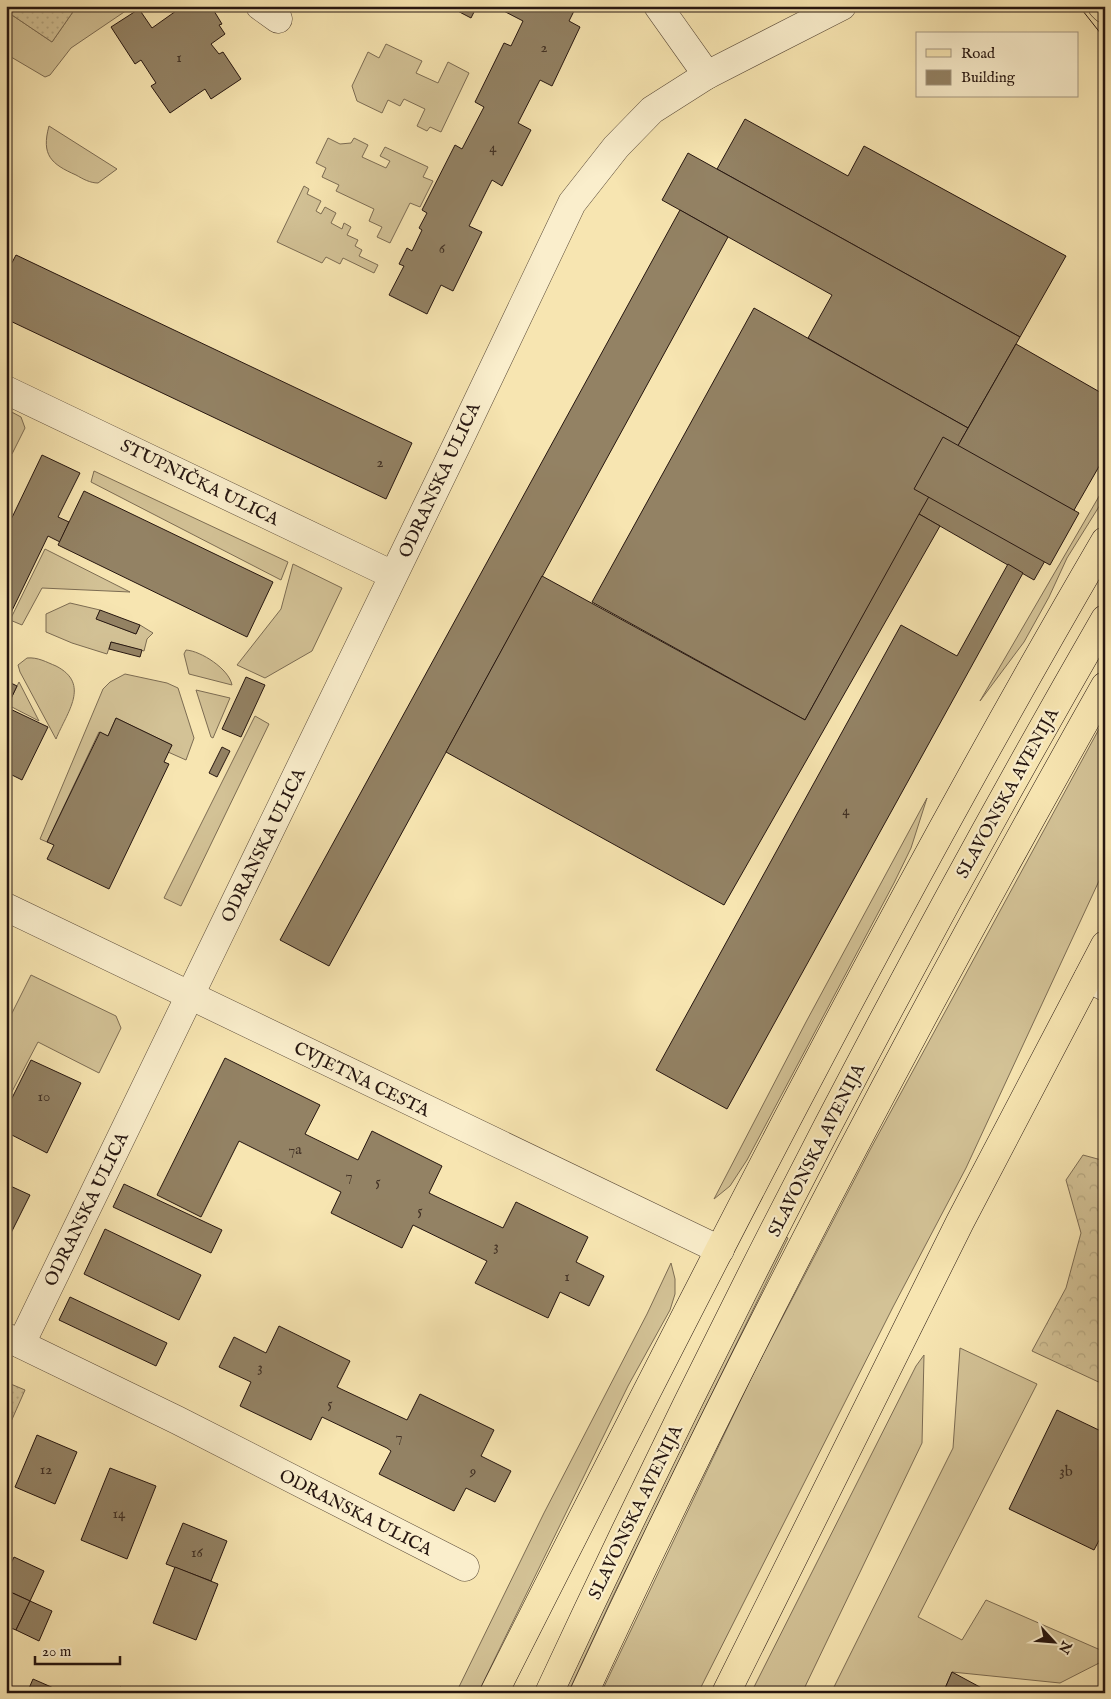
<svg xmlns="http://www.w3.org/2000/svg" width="1111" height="1699" font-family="'IM FELL English',serif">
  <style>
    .grass { fill: #d3c296; stroke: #7c6c53 }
    .forest { fill: url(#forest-crowns); stroke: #7c6c53 }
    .park { fill: url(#park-dots); stroke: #7c6c53 }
    .building { fill: #938264; stroke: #261610 }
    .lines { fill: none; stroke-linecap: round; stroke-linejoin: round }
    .minor-casing { stroke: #5a4a38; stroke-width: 29 }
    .major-casing { stroke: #261610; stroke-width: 29 }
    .minor { stroke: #faeecc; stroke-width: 28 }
    .major { stroke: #f7e5b1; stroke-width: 28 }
    .tram { stroke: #261610; stroke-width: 1 }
    .labels { text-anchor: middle; stroke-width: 4.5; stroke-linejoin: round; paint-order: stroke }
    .number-label { font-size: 15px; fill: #413125 }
    .street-label { font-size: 18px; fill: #261610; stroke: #faeecc }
  </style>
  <defs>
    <pattern id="forest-crowns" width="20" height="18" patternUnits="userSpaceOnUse" patternTransform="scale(1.25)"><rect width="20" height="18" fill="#d3c296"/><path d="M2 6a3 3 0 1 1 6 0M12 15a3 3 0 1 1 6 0" fill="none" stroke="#b5a680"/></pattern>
    <pattern id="park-dots" width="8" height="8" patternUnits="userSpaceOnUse" patternTransform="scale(1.25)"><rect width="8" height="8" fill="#d3c296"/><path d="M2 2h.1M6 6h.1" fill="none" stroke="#b5a680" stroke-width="1.8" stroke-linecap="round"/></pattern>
  </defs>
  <rect width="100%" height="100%" fill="#f7e5b1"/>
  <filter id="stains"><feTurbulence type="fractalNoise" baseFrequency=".004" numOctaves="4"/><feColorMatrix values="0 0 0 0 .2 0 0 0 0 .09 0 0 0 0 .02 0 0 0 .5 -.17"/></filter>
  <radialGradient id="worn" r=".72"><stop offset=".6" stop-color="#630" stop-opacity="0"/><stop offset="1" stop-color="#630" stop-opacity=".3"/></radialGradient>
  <!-- grass -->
  <g class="grass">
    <path d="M77,6h56l-62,42 -21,27 -5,2 -39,-23v-43l46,31z"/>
    <path d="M386,44l36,17 -6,12 22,10 10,-21 21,11 -28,59 -11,-5 -3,4 -10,-5 8,-17 -21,-10 -4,7 -12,-6 -6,13 -25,-12 -5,-15 16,-34 11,6z"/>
    <path d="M49,126l68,43 -19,14c-8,0 -15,-4 -22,-8 -25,-11 -35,-20 -27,-49z"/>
    <path d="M328,138l12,6 11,-1 3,-5 14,7 -6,12 24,11 4,-7 -10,-5 5,-9 43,20 -5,10 10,4 -13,26 -10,-4 -20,40 -13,-6 5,-10 -13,-6 5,-12 -38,-18 3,-6 -17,-8 4,-9 -10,-5z"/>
    <path d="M304,186l5,3 -2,5 14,7 -5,10 5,3 4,-7 11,6 -5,10 11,6 2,-6 7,4 -4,8 11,5 -3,6 7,4 -3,6 19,9 -4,8 -31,-15 -3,6 -14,-7 -4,6 -45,-21z"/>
    <path d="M6,409l15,8 4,11 -13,26 -6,4z"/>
    <path d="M94,471l194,91 -7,18 -190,-98z"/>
    <path d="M1105,486v11l-38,61 -18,39 -25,45 -44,59z"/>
    <path d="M45,549l85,43 -88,-4 -20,37 -12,-5z"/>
    <path d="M293,564l49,24 -30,63 -47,27 -28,-13 44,-56z"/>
    <path d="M70,603l30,7 -3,9 39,15 4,-9 13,8 -6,6 -3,12 -33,-9 -4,12 -35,-11 -26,-11v-18z"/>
    <path d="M186,650c15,1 43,19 46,35l-43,-11 -5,-20z"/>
    <path d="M27,658c11,-1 19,4 29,8 35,18 11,46 0,73l-36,-67 -2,-7z"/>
    <path d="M125,674l42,9 11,5 16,50 -8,22 -18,-8 4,-7 -56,-27 -8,18 -9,-4 -52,110 -7,-3 63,-150 7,-7z"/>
    <path d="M19,682l20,39 -31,-16z"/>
    <path d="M196,690l34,8 -17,40 -2,-1z"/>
    <path d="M255,716l14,8 -88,182 -17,-8z"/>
    <path d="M1105,718v150l-139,300 -73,139 -195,386h-97l153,-321 117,-224z"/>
    <path d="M927,798l-16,50 -17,35 -147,277 -17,26 -16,13 92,-177z"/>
    <path d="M31,975l85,41 5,12 -22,45 -61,-31 -32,61v-78z"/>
    <path d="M785,1237l3,1 -175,358 -45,97h-4l63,-136z"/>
    <path d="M671,1263l4,16v15l-5,16 -42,76 -150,307h-22l88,-180 103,-199z"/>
    <path d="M960,1348l77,36 -119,233 44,23 24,-40 119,52v8l-45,23 -108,-11 -9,21h-112l122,-245z"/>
    <path d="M924,1355l-2,88 -120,250h-51l165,-327z"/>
  </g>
  <!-- forest -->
  <path class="forest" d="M1083,1155l22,6v224l-73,-34 34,-63 15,-55 -15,-53z"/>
  <!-- park -->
  <g class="park">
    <path d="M6,6h71l-25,36 -46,-31z"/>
    <path d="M6,1382l19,8 -19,43z"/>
  </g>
  <!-- building -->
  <g class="building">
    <path d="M211,6l11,18 -3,1 6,9 -14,10 8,10 4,-2 18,27 -30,20 -6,-10 -35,24 -19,-27 5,-3 -15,-23 -6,4 -24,-37 28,-18 13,19 31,-22z"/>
    <path d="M448,6h29l-6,12z"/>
    <path d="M494,6h80l2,1 -7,14 11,6 -28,59 -12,-6 -22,43 13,7 -29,56 -10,-6 -23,46 13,6 -29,59 -12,-6 -14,29 -38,-19 15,-29 -5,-2 8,-16 5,3 10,-21 -3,-2 8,-15 -5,-3 3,-6 30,-59 7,4 22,-42 -9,-5 29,-59 7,3 12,-25z"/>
    <path d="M745,119l103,57 16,-30 202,110 -46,81 -303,-168z"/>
    <path d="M688,153l332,184 -52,91 -160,-90 24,-43 -170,-95z"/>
    <path d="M680,210l48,27 -399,729 -49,-26z"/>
    <path d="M16,255l396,188 -26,56 -380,-180v-45z"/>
    <path d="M754,308l214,120 -163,292 -213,-118z"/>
    <path d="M1016,344l89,51v61l-71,124 -115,-66z"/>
    <path d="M943,437l136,76 -29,52 -136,-76z"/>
    <path d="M42,455l38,18 -22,44 11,5 -9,20 -12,-6 -42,87v-93z"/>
    <path d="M84,491l189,91 -26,55 -189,-92z"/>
    <path d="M919,514l21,12 -216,379 -278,-153 96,-176 263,144z"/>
    <path d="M1008,564l15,9 -296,536 -71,-39 245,-445 56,31z"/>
    <path d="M100,610l40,15 -4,9 -40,-15z"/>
    <path d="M111,642l31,8 -2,7 -31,-8z"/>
    <path d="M246,677l19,8 -24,52 -19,-8z"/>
    <path d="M9,682l8,4 -9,19 -2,-18z"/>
    <path d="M6,707l42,20 -26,53 -16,-8z"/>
    <path d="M116,718l56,27 -8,17 5,2 -60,125 -62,-30 7,-14 -7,-3 53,-110 8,4z"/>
    <path d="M222,747l8,4 -13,26 -8,-4z"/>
    <path d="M225,1058l95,47 -15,29 53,26 14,-29 70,35 -13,27 6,3 68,32 13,-26 72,35 -12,25 28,14 -15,30 -29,-14 -12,26 -73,-35 12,-22 -74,-36 -11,23 -71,-35 10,-21 -102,-51 -38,76 -44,-22z"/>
    <path d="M31,1060l50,23 -34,70 -41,-21v-22z"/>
    <path d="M6,1184l24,11 -24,48z"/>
    <path d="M124,1184l98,46 -11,23 -98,-46z"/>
    <path d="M105,1229l96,46 -22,45 -95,-46z"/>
    <path d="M70,1297l97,46 -11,23 -97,-46z"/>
    <path d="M279,1326l71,35 -13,26 4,2 66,31 13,-26 74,36 -13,26 30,15 -16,31 -29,-14 -12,23 -75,-37 12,-23 -4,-3 -65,-31 -11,23 -71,-34 11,-24 -32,-15 15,-30 32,16z"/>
    <path d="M1057,1410l48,23v96l-11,21 -85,-41z"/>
    <path d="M37,1435l40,17 -22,52 -40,-17z"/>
    <path d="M110,1468l46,18 -29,73 -46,-19z"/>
    <path d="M183,1523l44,18 -16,40 -45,-17z"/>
    <path d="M14,1557l30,14 -14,30 -24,-11v-17z"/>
    <path d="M175,1567l43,17 -22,56 -43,-17z"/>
    <path d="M6,1590l24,11 -14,29 -10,-4z"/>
    <path d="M30,1601l22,10 -13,30 -23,-11z"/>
    <path d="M952,1672l39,21h-48z"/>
    <path d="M33,1679l32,14h-38z"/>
    <path d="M120,1687l14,6h-17z"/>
  </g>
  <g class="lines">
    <defs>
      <g id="minor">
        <path d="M260,6l18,13"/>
        <path d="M658,6l49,69"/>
        <path d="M6,390l387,185"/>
        <path d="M6,907l714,343"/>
        <path d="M1088,978l17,9"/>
        <path d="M6,1337l171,83 288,147"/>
        <path d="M21,1344l441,-910 110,-231 44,-56 36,-37 55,-35 135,-69"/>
      </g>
      <g id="major">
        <path d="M1102,6l3,3"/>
        <path d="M494,1693c196,-388 392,-777 611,-1152"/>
        <path d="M549,1693c170,-366 355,-725 556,-1074"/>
        <path d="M584,1693c159,-344 335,-678 521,-1007"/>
        <path d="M726,1693l234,-471 145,-277"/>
      </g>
    </defs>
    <!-- minor casing -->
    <use href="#minor" class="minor-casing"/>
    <!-- major casing -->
    <use href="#major" class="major-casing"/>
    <!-- minor -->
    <use href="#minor" class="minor"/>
    <!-- major -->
    <use href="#major" class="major"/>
    <!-- tram -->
    <path class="tram" d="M1079,6l26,33"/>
  </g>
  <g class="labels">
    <!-- number labels -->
    <g class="number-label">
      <text x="544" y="52">2</text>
      <text x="179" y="62">1</text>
      <text x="493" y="152">4</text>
      <text x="442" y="253">6</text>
      <text x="380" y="467">2</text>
      <text x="846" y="815">4</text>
      <text x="44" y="1101">10</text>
      <text x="295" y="1154">7a</text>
      <text x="349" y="1180">7</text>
      <text x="378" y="1186">5</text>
      <text x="420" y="1215">5</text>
      <text x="496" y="1251">3</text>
      <text x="567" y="1281">1</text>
      <text x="260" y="1372">3</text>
      <text x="330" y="1408">5</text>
      <text x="399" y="1441">7</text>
      <text x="46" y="1474">12</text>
      <text x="473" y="1476">9</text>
      <text x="1066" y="1476">3b</text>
      <text x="119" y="1518">14</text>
      <text x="197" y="1557">16</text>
    </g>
    <!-- street labels -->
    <g class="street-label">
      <text transform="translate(439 480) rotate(-65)" y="6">ODRANSKA ULICA</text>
      <text transform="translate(200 482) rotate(26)" y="6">STUPNIČKA ULICA</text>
      <text transform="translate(1007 793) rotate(-61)" y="6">SLAVONSKA AVENIJA</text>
      <text transform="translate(263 845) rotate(-64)" y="6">ODRANSKA ULICA</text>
      <text transform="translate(362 1079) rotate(26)" y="6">CVJETNA CESTA</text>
      <text transform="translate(816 1150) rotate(-63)" y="6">SLAVONSKA AVENIJA</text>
      <text transform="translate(86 1209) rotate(-64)" y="6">ODRANSKA ULICA</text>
      <text transform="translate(356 1512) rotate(27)" y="6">ODRANSKA ULICA</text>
      <text transform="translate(635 1512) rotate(-64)" y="6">SLAVONSKA AVENIJA</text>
    </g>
  </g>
  <!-- margin -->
  <rect width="1111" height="1699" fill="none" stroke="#f7e5b1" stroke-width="25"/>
  <rect x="8" y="8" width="1096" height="1684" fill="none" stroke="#261610" stroke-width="2.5"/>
  <rect x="12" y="12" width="1086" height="1674" fill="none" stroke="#261610"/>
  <!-- legend -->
  <rect x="916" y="32" width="162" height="65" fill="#faeecc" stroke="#a59881"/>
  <rect x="926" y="49" width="25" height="8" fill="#f7e5b1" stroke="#a59881"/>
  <text x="961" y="58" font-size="15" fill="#261610">Road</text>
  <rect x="926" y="70" width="25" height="15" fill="#938264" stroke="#a59881"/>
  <text x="961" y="82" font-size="15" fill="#261610">Building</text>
  <!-- north arrow -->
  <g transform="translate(1054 1642) rotate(116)" stroke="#faeecc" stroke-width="4" paint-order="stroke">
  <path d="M0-4L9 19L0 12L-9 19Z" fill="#261610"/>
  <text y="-8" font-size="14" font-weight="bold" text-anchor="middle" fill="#261610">N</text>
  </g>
  <!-- scale -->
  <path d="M35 1656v8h85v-8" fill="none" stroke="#261610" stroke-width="2.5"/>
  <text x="42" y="1656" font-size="15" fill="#261610" stroke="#faeecc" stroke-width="4" paint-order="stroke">20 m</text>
  <rect width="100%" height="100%" filter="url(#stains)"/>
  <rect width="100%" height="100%" fill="url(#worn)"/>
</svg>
